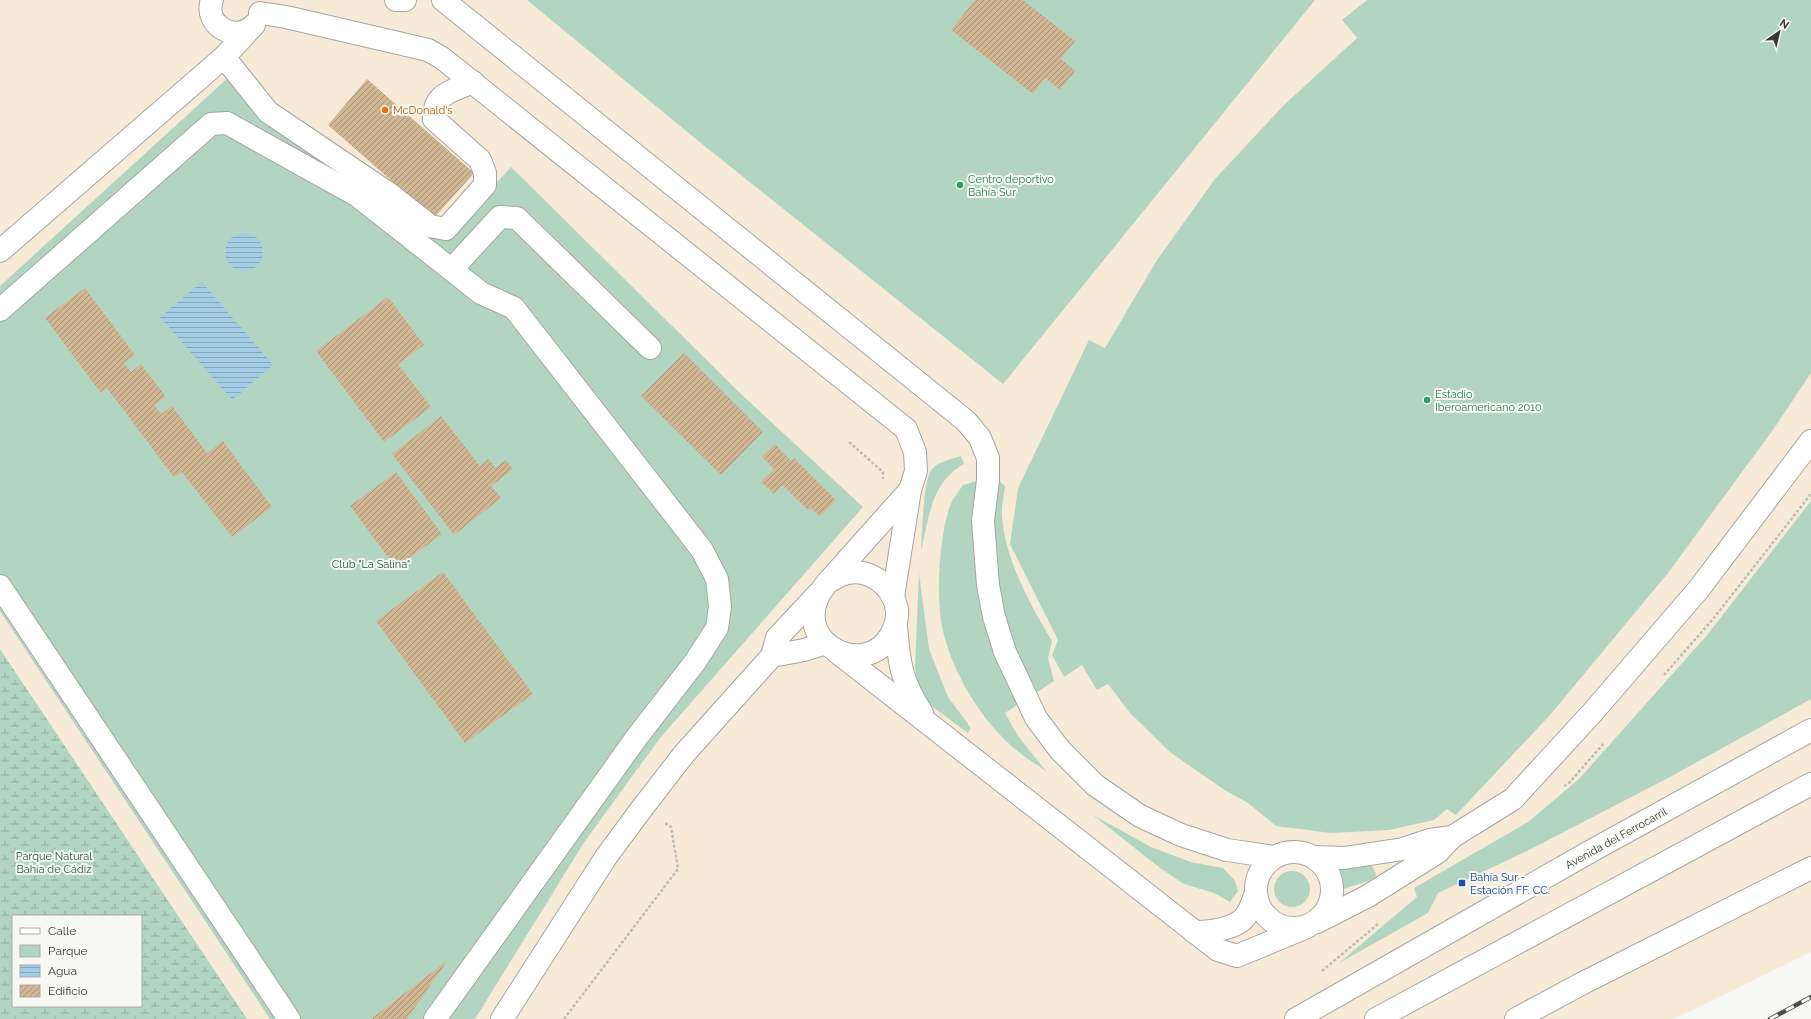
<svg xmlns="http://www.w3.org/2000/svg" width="1811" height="1019" font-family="Raleway,sans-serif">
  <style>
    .commercial { fill: #f7ebd7 }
    .green { fill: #b2d5c1 }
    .wetland { fill: url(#wetland-marsh); fill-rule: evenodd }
    .water { fill: url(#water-rules) }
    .building { fill: url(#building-hatch) }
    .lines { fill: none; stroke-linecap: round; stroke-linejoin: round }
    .minor-casing { stroke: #a6a5a2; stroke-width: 24 }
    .path { stroke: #bdbdba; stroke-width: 2.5; stroke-dasharray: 3 2; stroke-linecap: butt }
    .minor { stroke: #fff; stroke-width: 22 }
    .rail-casing { stroke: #4d4d4b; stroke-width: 4.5 }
    .rail { stroke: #f7f7f3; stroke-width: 3; stroke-dasharray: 9; stroke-linecap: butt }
    .food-dot { fill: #e8710a; stroke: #f7f7f3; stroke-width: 1.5 }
    .leisure-dot { fill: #2e9e5b; stroke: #f7f7f3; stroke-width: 1.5 }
    .transit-dot { fill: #1a4fb4; stroke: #f7f7f3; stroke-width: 1.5 }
    .labels { text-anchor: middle; stroke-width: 4; stroke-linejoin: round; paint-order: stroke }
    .food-label { font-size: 11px; fill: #c56008; stroke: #f7f7f3; text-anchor: start }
    .leisure-label { font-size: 11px; fill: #27864d; stroke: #f7f7f3; text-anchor: start }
    .park-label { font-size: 11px; fill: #175e3f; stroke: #f7f7f3 }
    .street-label { font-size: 11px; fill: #383836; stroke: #f7f7f3 }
    .transit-label { font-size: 11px; fill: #164399; stroke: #f7f7f3; text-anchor: start }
  </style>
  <defs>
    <pattern id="wetland-marsh" width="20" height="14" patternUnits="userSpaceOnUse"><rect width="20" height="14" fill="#b2d5c1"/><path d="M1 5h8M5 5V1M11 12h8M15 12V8" fill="none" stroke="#92ae9e"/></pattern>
    <pattern id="water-rules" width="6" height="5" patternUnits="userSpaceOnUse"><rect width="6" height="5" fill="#a3cde5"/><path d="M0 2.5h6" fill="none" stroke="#86a7ba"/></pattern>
    <pattern id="building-hatch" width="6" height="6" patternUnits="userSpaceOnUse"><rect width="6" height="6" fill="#d0b693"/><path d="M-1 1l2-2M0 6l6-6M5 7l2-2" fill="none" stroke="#aa9579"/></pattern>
  </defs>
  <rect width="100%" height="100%" fill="#f7f7f3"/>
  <!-- commercial -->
  <path class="commercial" d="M0,0h1811v952l-137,67h-1427l-247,-370z"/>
  <!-- green -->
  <g class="green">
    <path d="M527,0h788l-312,384 -301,-240z"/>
    <path d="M1367,0h444v373l-36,54 -107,146 -118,142 -94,100 -9,-6 -13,11 -45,10 -58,3 -55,-7 -28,-23 -25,-14 -53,-37 -40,-39 -22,-29 -11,6 -15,-25 -18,12 -12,-22 6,-15 -48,-96 8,-56 71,-148 16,8 52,-88 58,-81 69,-74 73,-67 -15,-18z"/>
    <path d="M231,75l221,157 59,-65 229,226 123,114 -203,231 -75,103 -110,178h-205l-270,-408v-325z"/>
    <path d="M961,456l3,8c-33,18 -35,54 -43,87 1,-16 2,-71 11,-82 7,-8 20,-10 29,-13z"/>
    <path d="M993,476l12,10c-1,10 -4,21 -3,30 3,44 28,88 50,125l-4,17 6,23 -49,32 13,23 28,35c-14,-9 -29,-19 -41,-31 -28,-28 -51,-67 -61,-105 -6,-23 -6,-52 -4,-75 2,-18 4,-38 10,-54 3,-8 9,-15 13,-21z"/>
    <path d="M1811,501v198l-141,78 -143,74 -89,42 -10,20 -89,50 78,-66 -3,-9 114,-66 51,-43 129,-145z"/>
    <path d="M919,573l10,76 19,48 23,31 -3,5 -38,-28 -12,-16 -3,-22z"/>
    <path d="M1093,815l58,32 40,15 32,6 12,13 3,10 -8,11 -16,-9 -30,-9 -24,-16z"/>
    <path d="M1372,865l5,13 -36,12 -4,-24z"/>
    <circle cx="1292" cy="889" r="18"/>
  </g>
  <!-- wetland -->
  <path class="wetland" d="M0,649l247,370h-247zM13,916h128v90h-128z"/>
  <!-- water -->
  <g class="water">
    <circle cx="244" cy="252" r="19"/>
    <path d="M202,282l71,83 -41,35 -72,-83z"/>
  </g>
  <!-- building -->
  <g class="building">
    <path d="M975,0h48l52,41 -14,18 14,12 -15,19 -15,-12 -12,16 -82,-64z"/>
    <path d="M367,79l107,94 -40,45 -106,-93z"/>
    <path d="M85,288l50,67 -11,8 7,9 10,-8 25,33 -12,8 7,9 11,-8 35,47 16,-12 49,66 -40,30 -50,-65 -8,5 -67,-89 -6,5 -56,-75z"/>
    <path d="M388,297l36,48 -26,19 33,43 -47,35 -68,-91z"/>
    <path d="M684,353l79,79 -42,43 -80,-79z"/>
    <path d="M441,416l39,50 8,-7 7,9 11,-8 7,9 -22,17 10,12 -47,37 -62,-81z"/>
    <path d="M775,444l16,17 3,-3 42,42 -16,17 -9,-9 -3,2 -26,-25 -8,9 -13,-12 13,-13 -12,-12z"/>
    <path d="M396,472l46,62 -46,34 -46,-62z"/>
    <path d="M443,572l90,122 -68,49 -89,-122z"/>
    <path d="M448,960l-41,59h-36z"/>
  </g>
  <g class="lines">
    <defs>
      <g id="minor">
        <path d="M212,0c-9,25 24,44 42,25"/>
        <path d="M396,0h9"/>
        <path d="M443,0l523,421 14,17 8,20v22l-5,41 5,64 6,32 11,35 31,66 24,32 35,35 45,31 41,19 46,15 48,7"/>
        <path d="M260,13l26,4 142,33 14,8 464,371 9,23 1,19 -6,19 -17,107"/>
        <path d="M224,57l44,55 120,81 42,33 16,3 39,-44v-12l-5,-13 -46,-41c-1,-26 19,-28 39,-37"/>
        <path d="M0,251l224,-194 26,-28"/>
        <path d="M452,269l48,-52 17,1 133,130"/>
        <path d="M0,310l211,-186 16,-1 131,73 123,97 33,15 188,242 15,29 3,27 -3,22 -22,34 -58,75 -202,282"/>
        <path d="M827,583c5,-3 9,-6 14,-8 25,-10 52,9 56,35 1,8 -2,16 -5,23 -26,51 -111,6 -65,-50l83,-93"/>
        <path d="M0,586l289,433"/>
        <path d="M896,626c3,37 5,55 26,87"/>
        <path d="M837,652l381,298 19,6 70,-29"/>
        <path d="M772,656l32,-6 22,-7"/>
        <circle cx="1294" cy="890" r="38"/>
        <path d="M1315,857l29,1 59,-9 27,-9 22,-3"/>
        <path d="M1317,922l51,-26 70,-44 14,-15 61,-38 79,-86 106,-123 113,-149"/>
        <path d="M1194,932c16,0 45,-3 53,-18 4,-6 6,-14 9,-21"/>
        <path d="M502,1019l104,-162 37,-50 41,-53 88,-98 5,-18 41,-44"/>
        <path d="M1296,1019l297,-169 218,-120"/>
        <path d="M1376,1019l435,-235"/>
        <path d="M1516,1019l67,-36 228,-115"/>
      </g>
    </defs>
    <!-- minor casing -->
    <use href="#minor" class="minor-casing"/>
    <!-- path -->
    <g class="path">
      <path d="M849,442l34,30v7"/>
      <path d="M1664,675l49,-56 98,-125"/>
      <path d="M1564,786l5,-3 35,-40"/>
      <path d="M1322,971l56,-47"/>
      <path d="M564,1019l114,-150 -7,-42 -6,-4"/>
    </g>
    <!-- minor -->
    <use href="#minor" class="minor"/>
    <defs>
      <path id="rail" d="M1770,1019l41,-22"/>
    </defs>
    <!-- rail casing -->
    <use href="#rail" class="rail-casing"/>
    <!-- rail -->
    <use href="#rail" class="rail"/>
  </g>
  <!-- markers -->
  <circle class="food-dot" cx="385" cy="110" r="4"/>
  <g class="leisure-dot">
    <circle cx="960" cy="185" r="4"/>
    <circle cx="1427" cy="400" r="4"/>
  </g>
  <rect class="transit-dot" x="1458" y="879" width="8" height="8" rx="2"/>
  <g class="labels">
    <!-- food labels -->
    <g class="food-label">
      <text x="393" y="114">McDonald's</text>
    </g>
    <!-- leisure labels -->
    <g class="leisure-label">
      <text x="968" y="183">Centro deportivo<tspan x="968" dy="13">Bahía Sur</tspan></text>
      <text x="1435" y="398">Estadio<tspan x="1435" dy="13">Iberoamericano 2010</tspan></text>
    </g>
    <!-- park labels -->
    <g class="park-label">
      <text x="371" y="568">Club "La Salina"</text>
      <text x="54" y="860">Parque Natural<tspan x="54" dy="13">Bahía de Cádiz</tspan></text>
    </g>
    <!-- street labels -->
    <g class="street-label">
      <text transform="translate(1616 838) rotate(-29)" y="4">Avenida del Ferrocarril</text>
    </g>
    <!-- transit labels -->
    <g class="transit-label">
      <text x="1470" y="881">Bahía Sur -<tspan x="1470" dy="13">Estación FF. CC.</tspan></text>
    </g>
  </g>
  <!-- legend -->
  <rect x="12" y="915" width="130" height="92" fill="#f7f7f3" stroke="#ababa7"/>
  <rect x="20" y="928" width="20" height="6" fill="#ffffff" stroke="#ababa7"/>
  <text x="48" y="935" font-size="12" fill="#383836">Calle</text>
  <rect x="20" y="945" width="20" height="12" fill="#b2d5c1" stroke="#ababa7"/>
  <text x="48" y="955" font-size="12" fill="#383836">Parque</text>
  <rect x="20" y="965" width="20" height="12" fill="url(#water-rules)" stroke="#ababa7"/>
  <text x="48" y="975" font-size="12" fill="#383836">Agua</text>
  <rect x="20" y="985" width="20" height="12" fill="url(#building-hatch)" stroke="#ababa7"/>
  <text x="48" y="995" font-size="12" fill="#383836">Edificio</text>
  <!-- north arrow -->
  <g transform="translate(1779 32) rotate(34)" stroke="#f7f7f3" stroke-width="3" paint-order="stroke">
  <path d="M0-3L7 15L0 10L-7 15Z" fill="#383836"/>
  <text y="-6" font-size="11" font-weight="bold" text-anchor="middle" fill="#383836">N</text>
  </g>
</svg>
